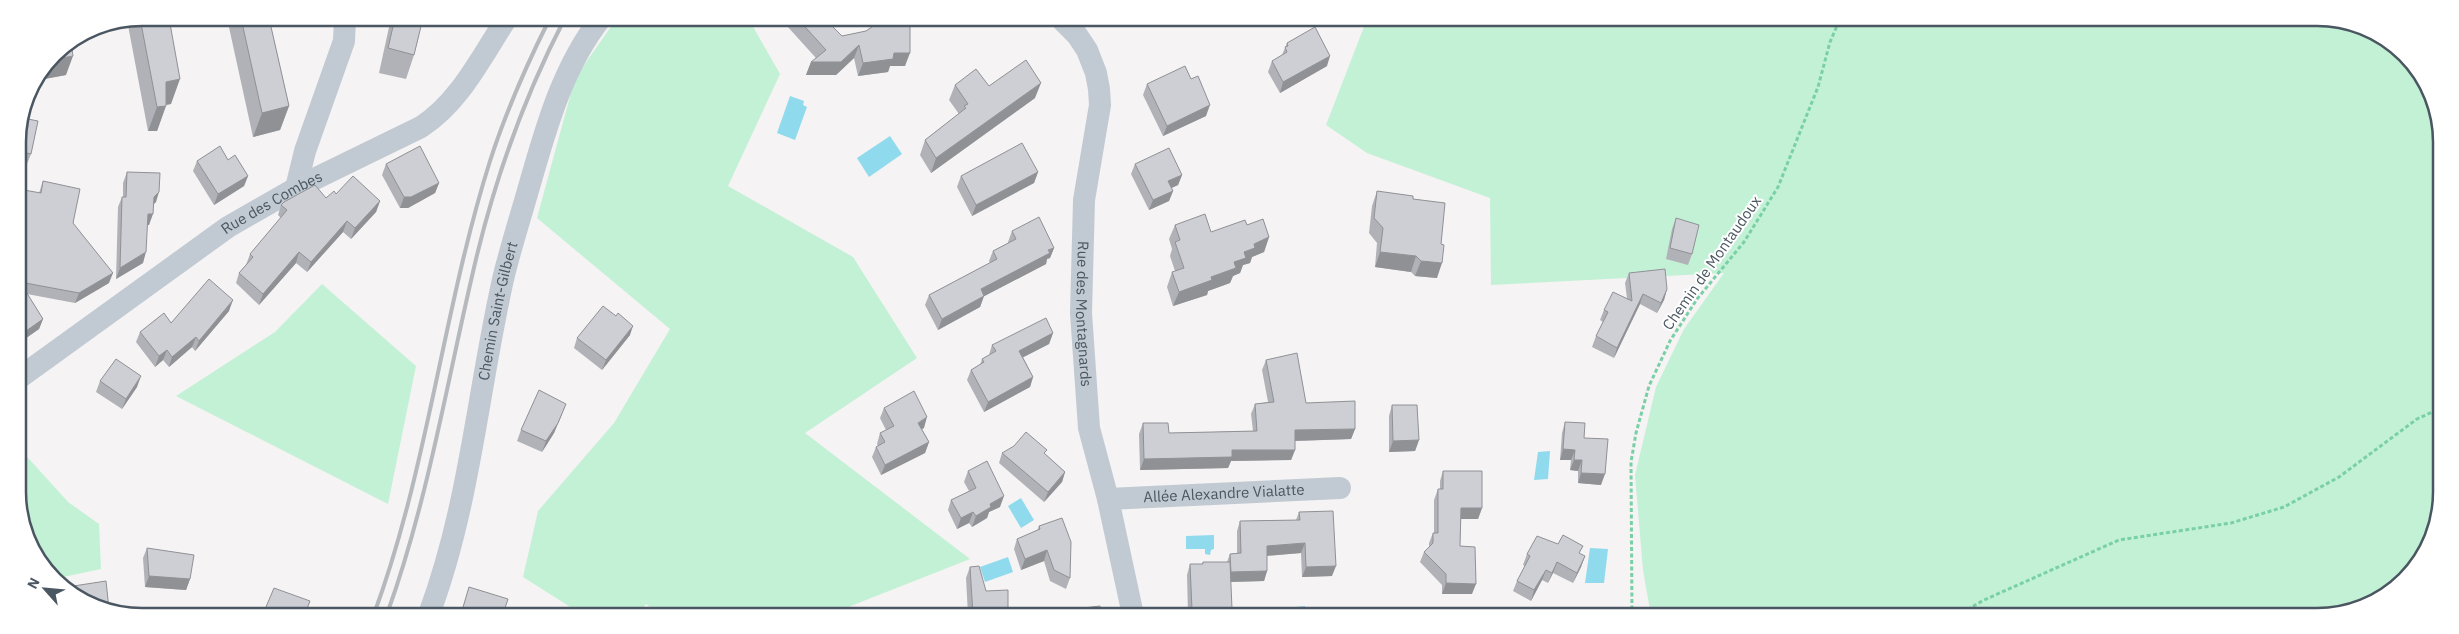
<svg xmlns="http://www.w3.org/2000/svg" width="2459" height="634" font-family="'IBM Plex Sans',sans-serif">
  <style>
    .green { fill: #c3f1d5 }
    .water { fill: #90daee }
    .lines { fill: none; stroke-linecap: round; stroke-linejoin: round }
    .path { stroke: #7ad0a6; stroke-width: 3; stroke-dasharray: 4 2.5; stroke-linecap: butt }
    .minor { stroke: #c1cad2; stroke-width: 22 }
    .rail { stroke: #b5b8bd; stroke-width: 4 }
    .wall { fill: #b0b2b7 }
    .shaded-wall { fill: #909195 }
    .building { fill: #cdcfd5; stroke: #909195 }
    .labels { text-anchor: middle; stroke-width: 4; stroke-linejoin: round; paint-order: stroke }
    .street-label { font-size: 15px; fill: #4a5661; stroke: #fff }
    .rim { fill: none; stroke: #4a5661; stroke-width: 2.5 }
  </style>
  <rect width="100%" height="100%" fill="#f5f3f3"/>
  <!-- green -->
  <g class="green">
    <path d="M617,18h131l32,56 -52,112 125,71 64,101 -112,75 165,126 -142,56h-168l-14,-11 -8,11h-55l-60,-38 15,-66 76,-88 56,-94 -133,-111 38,-140z"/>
    <path d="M1367,19l974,1 64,34 34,64v398l-14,38 -26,32 -35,21 -40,9h-673l-8,-46 -8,-95 21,-88 28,-58 40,-56 -233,12 -1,-87 -123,-45 -41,-28z"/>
    <path d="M322,284l94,82 -28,138 -212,-108 99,-64z"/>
    <path d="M20,449l48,53 31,22 2,45 -47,10 -34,-63z"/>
  </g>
  <!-- water -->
  <g class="water">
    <path d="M790,96l14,5 -1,4 4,2 -12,33 -18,-7z"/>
    <path d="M890,136l12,18 -33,23 -12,-19z"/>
    <path d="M1550,451l-2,28 -14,1 4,-28z"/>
    <path d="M1021,498l13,22 -13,8 -13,-22z"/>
    <path d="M1214,535v14l-3,1 -1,5 -5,-1v-5h-19v-13z"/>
    <path d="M1590,548l18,1 -4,34h-19z"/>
    <path d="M1008,557l5,15 -28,10 -5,-15z"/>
    <path d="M1305,606v9h-30v-6z"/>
  </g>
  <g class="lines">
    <!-- path -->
    <g class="path">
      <path d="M1632,616l-1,-154 5,-29 13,-47 21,-45 27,-42 47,-57 34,-55 40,-100 12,-45 10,-23"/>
      <path d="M1956,616l28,-16 135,-60 112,-17 53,-16 55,-30 78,-58 22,-10"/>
    </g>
    <!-- minor -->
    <g class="minor">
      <path id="s1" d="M1061,19l16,16 10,15 9,23 3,16 1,16 -16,95 -3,113 8,115 19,71 25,116"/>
      <path d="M296,188l9,-37 39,-110 1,-23"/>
      <path id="s2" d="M19,378l209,-151 68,-39 125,-61c39,-25 60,-70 86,-109"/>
      <path id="s3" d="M1108,499l232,-11"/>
      <path id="s4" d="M429,614c41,-109 49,-226 75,-339 8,-32 18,-63 27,-95 16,-56 33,-115 70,-162"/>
    </g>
    <!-- rail -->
    <g class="rail">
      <path d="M374,614c54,-146 69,-304 116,-453 16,-50 37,-97 60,-143"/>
      <path d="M387,614c42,-116 61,-239 90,-359 20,-82 49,-162 88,-237"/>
    </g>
  </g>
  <!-- wall -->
  <g class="wall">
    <path d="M143,18l28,86 -5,1 -9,26h-9l-21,-111z"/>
    <path d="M227,18h42l20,88 -9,24 -27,7z"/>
    <path d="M391,18h32l-9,37 -8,24 -27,-6z"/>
    <path d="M790,18h34l18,18 24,-5 13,-9 2,-4h29l-5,48h-15l-2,6 -30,4 -4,-18 -18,17h-30l5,-13 5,-4 -29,-32z"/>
    <path d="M1287,43l40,23 -47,27 -12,-21 4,-11 10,-6z"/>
    <path d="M54,54l12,21 -27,5 -11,39 3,35 -4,10 -9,-2v-27l9,-41z"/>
    <path d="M1191,79l15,37 -43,20 -20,-41 4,-11z"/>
    <path d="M955,85l34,1 46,12 -104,75 -11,-18 5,-15 34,-26 -10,-14z"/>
    <path d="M228,160l20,16 -4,10 -30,19 -21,-34 4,-10z"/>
    <path d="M386,164l53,19 -4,10 -27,15h-8l-18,-33z"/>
    <path d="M1135,164l47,11 -4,10 -7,3 2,3 -4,10 -20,9 -18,-36z"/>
    <path d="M127,172l29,30 -3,2 -4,21h-2l-4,38 -27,16 2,-72 4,-10h1v-14z"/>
    <path d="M1038,172l-4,11 -62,33 -15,-29 4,-11z"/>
    <path d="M43,181l30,42 36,60 -34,20 -48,-9 16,25 -4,10 -20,14 -1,-154 21,4z"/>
    <path d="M1377,191l36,8 24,79 -22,-2 -4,-4 -36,-5 2,-24 -8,-10 3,-27z"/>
    <path d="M336,194l44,7 -4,11 -25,27 -8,-7 -36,40 -11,-9 -37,42 -23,-22 3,-10 7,-8 4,-11 31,-36 -3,-3 3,-10 45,-7z"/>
    <path d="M1676,218l16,36 -4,11 -22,-6 6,-30z"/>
    <path d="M1175,225l36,7 36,-7 22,12 -5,15 -12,5 -2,6 -7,2 -3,8 -7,3 -3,7 -22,8 -1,4 -34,11 -6,-19 5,-15 3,-1 -5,-15 2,-7 -3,-10z"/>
    <path d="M1012,231l42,17 -4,10 -3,1 -1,5 -62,32 -4,11 -42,23 -13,-25 4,-10 61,-32 -1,-2 4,-10 15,-8v-1z"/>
    <path d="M1629,273l38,16 -3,11 -7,13 -17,-9 -26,54 -22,-11 4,-11 7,-14 -3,-2 4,-10 23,-12 -2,-15z"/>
    <path d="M229,311l-34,40 -3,-4 -23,20 -6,-7 -8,7 -19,-25 4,-10 31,-9z"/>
    <path d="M616,316l14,19 -28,35 -28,-22 3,-10z"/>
    <path d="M1053,333l-4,11 -26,13 10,20 -3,10 -46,25 -17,-32 4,-10 9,-5 2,-6 7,-4 3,-10z"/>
    <path d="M1266,360l40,43 49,26 -4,10 -56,2v9l-4,10 -60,1 -3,7 -88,2 -1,-36 4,-11 26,10 84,-2 -2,-17 4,-10 13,-2 -6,-32z"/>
    <path d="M100,381l37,6 -15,22 -26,-17z"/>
    <path d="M1392,405l27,35 -4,11 -26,1v-36z"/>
    <path d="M884,408l40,20 -2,1 7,13 -4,11 -44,22 -9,-18 4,-10 2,-1 -1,-2 3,-11 6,-3 -6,-12z"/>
    <path d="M562,414l-8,19 -12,19 -25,-11 4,-11z"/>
    <path d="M1565,422l19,16 17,47 -23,-2v-12l-8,-1 1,-10h-11l2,-27z"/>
    <path d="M1002,453l43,1 20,18 -3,10 -18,20 -45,-39z"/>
    <path d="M968,471l32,36 -11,5 -2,6 -15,9 -3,-4 -12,6 -9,-19 3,-10 18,-9 -5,-9z"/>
    <path d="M1443,471l39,37 -4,11h-17l-1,27 12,48h-30v-9l-22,-23 4,-10 5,-5v-4l4,-10h1v-33l4,-11h2v-8z"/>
    <path d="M1299,512l33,64 -30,1 -1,-24 -34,3v15l-3,10 -33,1 -2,33h-41l-1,-40 3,-11h12l1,-2h24l3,-8 7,-1v-22l3,-10 56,-1z"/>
    <path d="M1039,526l31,52 -4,11 -16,-8 -6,-20 -23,9 -7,-21 3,-10 20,-8z"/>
    <path d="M147,548l43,31 -4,11 -41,-3 -2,-29z"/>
    <path d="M1527,554h53l5,2 -4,11 -8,16 -20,-10 -5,10 -6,-3 -11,21 -18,-10 4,-10 8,-15 -2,-1z"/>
    <path d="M970,567l16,24 19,24h-37l-2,-37z"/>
    <path d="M469,587l34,27h-42z"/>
  </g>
  <!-- shaded-wall -->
  <g class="shaded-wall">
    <path d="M859,45l-5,13 -18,17h-30l5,-13z"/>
    <path d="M894,53h16l-5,13h-15l-2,6 -30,4 5,-13z"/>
    <path d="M73,56l-7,19 -27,5 3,-8 8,-12z"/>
    <path d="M1330,56l-3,10 -47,27 3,-11z"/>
    <path d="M180,79l-9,25 -14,2 9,-24z"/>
    <path d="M1041,83l-6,15 -104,75 5,-15z"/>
    <path d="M1210,105l-4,11 -43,20 4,-10z"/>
    <path d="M166,106l-9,25h-9l9,-24z"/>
    <path d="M289,106l-9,24 -27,7 9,-24z"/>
    <path d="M1038,172l-4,11 -62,33 4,-11z"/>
    <path d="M1182,175l-4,10 -13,6 3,-10z"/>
    <path d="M248,176l-4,10 -30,19 4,-11z"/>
    <path d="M439,183l-4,10 -27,15h-8l4,-11z"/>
    <path d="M1173,191l-4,10 -20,9 4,-10z"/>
    <path d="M159,192l-3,10 -6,6 4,-11z"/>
    <path d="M380,201l-4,11 -25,27 4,-11z"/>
    <path d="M148,214h5l-4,11h-5z"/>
    <path d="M347,221l-4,11 -36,40 4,-10z"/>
    <path d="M1269,237l-5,15 -12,5 -2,6 -7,2 -3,8 -7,3 -3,7 -22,8 -1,4 -34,11 6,-14 32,-15 23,-15 10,-10 10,-8z"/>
    <path d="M1054,248l-4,10 -3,1 -1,5 -69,36 4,-11z"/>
    <path d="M146,252l-3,11 -27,16 4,-11z"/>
    <path d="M299,252l-3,11 -37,42 4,-11z"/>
    <path d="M1380,252l36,4 -5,16 -36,-5z"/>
    <path d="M1421,261l21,2 -5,15 -22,-2z"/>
    <path d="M113,273l-4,10 -34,20 4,-10z"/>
    <path d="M1667,289l-3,11 -7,13 4,-10z"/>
    <path d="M1643,294l-3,10 -26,54 3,-10z"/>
    <path d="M984,296l-4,11 -42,23 4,-11z"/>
    <path d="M233,300l-4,11 -34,40 4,-10z"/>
    <path d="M43,319l-4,10 -20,14v-7z"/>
    <path d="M633,326l-3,9 -28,35 4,-10z"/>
    <path d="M1053,333l-4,11 -33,17 3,-10z"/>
    <path d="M196,337l-4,10 -23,20 3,-10z"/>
    <path d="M167,350l-4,10 -8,7 4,-11z"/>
    <path d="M141,376l-4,11 -15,22 4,-10z"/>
    <path d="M1033,377l-3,10 -46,25 4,-10z"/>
    <path d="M566,404l-12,29 -12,19 4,-11z"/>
    <path d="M927,417l-3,11 -10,5 4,-10z"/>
    <path d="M1355,429l-4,10 -60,2 4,-11z"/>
    <path d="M1419,440l-4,11 -26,1 4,-11z"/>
    <path d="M929,442l-4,11 -44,22 4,-10z"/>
    <path d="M1563,449l12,1 -4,10h-11z"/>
    <path d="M1232,450h63l-4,10 -60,1 -3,7 -88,2 4,-11z"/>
    <path d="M1574,460h8l-4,11 -8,-1z"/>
    <path d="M1065,472l-3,10 -18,20 4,-10z"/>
    <path d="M1581,473l24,1 -4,11 -23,-2z"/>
    <path d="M1004,496l-4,11 -11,5 -2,6 -15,9 4,-11 14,-12z"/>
    <path d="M1461,508h21l-4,11h-21z"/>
    <path d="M973,512l-4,11 -12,6 4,-11z"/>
    <path d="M1305,543l-4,10 -38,3 4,-10z"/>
    <path d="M1047,550l-3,11 -23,9 4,-11z"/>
    <path d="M1585,556l-4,11 -8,16 4,-10z"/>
    <path d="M1557,562l-4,11 -5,10 4,-10z"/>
    <path d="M1336,566l-4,10 -30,1 4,-10z"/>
    <path d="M1546,570l-4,10 -11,21 3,-11z"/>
    <path d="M1267,571l-3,10 -37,1 4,-10z"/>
    <path d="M149,576l41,3 -4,11 -41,-3z"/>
    <path d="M1446,583l30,1 -4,10h-30z"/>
    <path d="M1008,607l-3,8h-14v-2z"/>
    <path d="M1232,609l-3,6h-39l2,-5z"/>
  </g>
  <!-- building -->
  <g class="building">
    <path d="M140,18h29l11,61 -14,3v24l-9,1z"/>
    <path d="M241,18h28l20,88 -27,7z"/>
    <path d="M395,18h28l-9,37 -26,-7z"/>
    <path d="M797,18h27l18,18 24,-5 16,-11v-2h28v35h-16l-1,6 -30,4 -4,-18 -18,17h-30l15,-12z"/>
    <path d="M1315,27l15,29 -47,26 -11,-21 15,-9 -2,-5 3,-1 -1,-3z"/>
    <path d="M71,43l2,13 -23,4 4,-6z"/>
    <path d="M1026,60l15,23 -105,75 -11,-18 41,-32 -2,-2 4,-2 -13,-19 21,-16 13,17z"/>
    <path d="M1185,66l6,13 7,-3 12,29 -43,21 -20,-42z"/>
    <path d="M40,76l-12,43 10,2 -7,33 -13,-3v-16l9,-41z"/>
    <path d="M1022,143l16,29 -62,33 -15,-29z"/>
    <path d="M220,146l8,14 7,-5 13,21 -30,18 -21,-33z"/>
    <path d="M420,146l19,37 -28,14h-7l-18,-33z"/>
    <path d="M1169,148l13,27 -14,6 5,10 -20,9 -18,-36z"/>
    <path d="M127,172l33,1 -1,19 -5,5 -1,17h-5l-2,38 -26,16 2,-71h4z"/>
    <path d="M353,176l27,25 -25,27 -8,-7 -36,41 -12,-10 -36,42 -24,-21 14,-16 -3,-3 37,-44 -6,-5 3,-3 31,-17 11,13 8,-7 2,3z"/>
    <path d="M43,181l37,8 -7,34 40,50 -34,20 -59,-11 23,37 -24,17 -1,-147 23,4z"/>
    <path d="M1377,191l36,5v3l32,4 -4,41 3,1 -2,18 -21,-2 -5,-5 -36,-4 3,-24 -9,-10z"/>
    <path d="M1205,214l6,18 34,-12 2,5 16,-6 6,18 -15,7 1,4 -11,4 2,6 -12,4 2,6 -25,9 1,3 -33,12 -7,-20 12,-4 -9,-26 5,-2 -5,-15z"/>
    <path d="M1039,217l15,31 -6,2 2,3 -69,36 3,7 -42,23 -13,-24 68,-36 -4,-8 23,-12 -4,-8z"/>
    <path d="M1676,218l23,7 -7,29 -22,-6z"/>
    <path d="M1665,269l2,20 -6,14 -18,-9 -26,54 -21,-12 12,-24 -4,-2 9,-18 19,9 -3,-28z"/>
    <path d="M209,279l24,21 -34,41 -3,-4 -24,20 -5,-7 -8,6 -19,-24 24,-19 7,10z"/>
    <path d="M603,306l13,10 2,-3 15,13 -27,34 -29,-22z"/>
    <path d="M1046,318l7,15 -34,18 14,26 -45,25 -17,-32 13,-8 -2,-3 14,-8 -4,-6z"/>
    <path d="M1297,353l9,50 49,-2v28l-60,1v20h-63v7l-88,2 -1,-36h25l1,10 88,-2 -2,-27 19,-2 -8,-42z"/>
    <path d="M116,359l25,17 -15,23 -26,-18z"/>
    <path d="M539,390l27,14 -8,19 -12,18 -25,-11z"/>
    <path d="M914,391l13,26 -9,6 11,19 -44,23 -9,-18 9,-5 -5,-9 14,-7 -10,-18z"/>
    <path d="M1392,405h25l2,35 -26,1z"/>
    <path d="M1565,422l20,1 -1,15 24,1 -3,35 -24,-1 1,-13h-8l1,-10 -12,-1z"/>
    <path d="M1026,432l21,18 -3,3 21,19 -17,20 -46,-39 12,-7z"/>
    <path d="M987,461l17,35 -14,8 1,3 -15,9 -3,-4 -12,6 -10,-18 25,-12 -8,-17z"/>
    <path d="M1443,471h39v37h-21l-1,38 15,1 1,37 -30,-1v-9l-22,-22 9,-9v-10h5v-44h5z"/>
    <path d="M1333,511l3,55 -30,1 -1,-24 -38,3v25l-36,1 -1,-18 11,-1 -1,-32 60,-1 -1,-8z"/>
    <path d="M1062,518l9,24 -1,36 -16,-8 -7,-20 -22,9 -8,-20 23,-10 -1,-3z"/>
    <path d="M1563,535l20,11 -4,7 6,3 -8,17 -20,-11 -5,11 -6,-3 -12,20 -17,-9 13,-25 -3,-2 10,-18 21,8z"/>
    <path d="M147,548l47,7 -4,24 -41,-3z"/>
    <path d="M1203,562h27l2,47 -40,1 -2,-46h13z"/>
    <path d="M979,566l7,25 22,-1v17l-17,6 1,2h-19l-3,-48z"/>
    <path d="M106,581l3,28 -42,-22z"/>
    <path d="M469,587l39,12 -5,15h-42z"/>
    <path d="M274,588l36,13 -5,13h-42z"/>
    <path d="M1100,606l2,5h1l2,4h-37l-1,-5z"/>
    <path d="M1560,615h19v1z"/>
  </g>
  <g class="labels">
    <!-- street labels -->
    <g class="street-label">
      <text dy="5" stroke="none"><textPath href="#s2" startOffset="308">Rue des Combes</textPath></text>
      <text transform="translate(1712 263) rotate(-55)" y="5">Chemin de Montaudoux</text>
      <text dy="5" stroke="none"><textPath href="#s4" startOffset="311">Chemin Saint-Gilbert</textPath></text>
      <text dy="5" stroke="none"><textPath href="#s1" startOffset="308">Rue des Montagnards</textPath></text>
      <text dy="5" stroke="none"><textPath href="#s3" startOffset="116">Allée Alexandre Vialatte</textPath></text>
    </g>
  </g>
  <!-- crop -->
  <path d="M0 0H2459V634H0ZM142 26H2317A116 116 0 0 1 2433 142V492A116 116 0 0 1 2317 608H142A116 116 0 0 1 26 492V142A116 116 0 0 1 142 26Z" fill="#fff" fill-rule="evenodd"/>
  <path class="rim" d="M142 26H2317A116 116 0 0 1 2433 142V492A116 116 0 0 1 2317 608H142A116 116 0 0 1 26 492V142A116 116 0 0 1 142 26Z"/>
  <!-- north arrow -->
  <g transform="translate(45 589) rotate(297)" stroke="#ffffff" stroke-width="4" paint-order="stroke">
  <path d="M0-4L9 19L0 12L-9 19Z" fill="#4a5661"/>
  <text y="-8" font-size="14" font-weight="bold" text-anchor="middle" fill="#4a5661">N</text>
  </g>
</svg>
